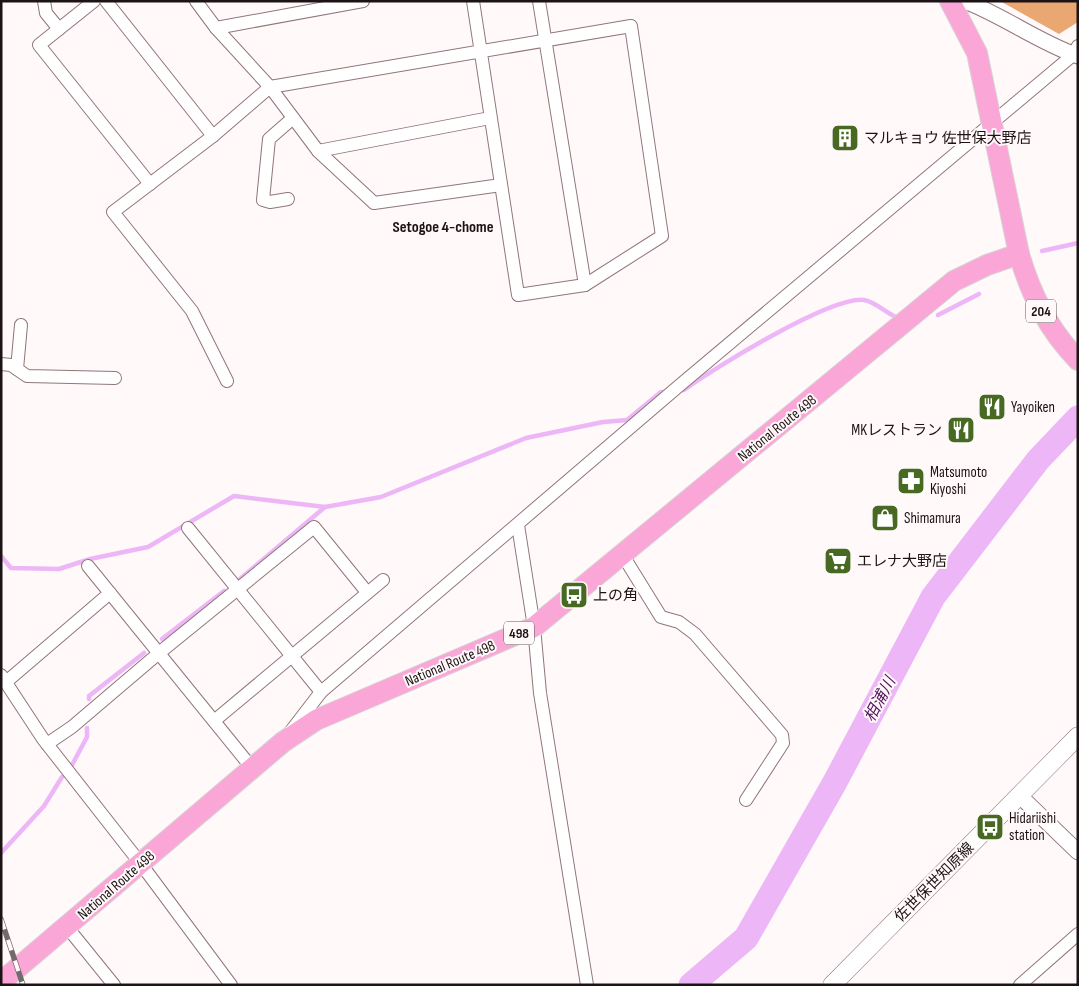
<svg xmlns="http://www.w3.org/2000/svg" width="1079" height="986" font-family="'Sofia Sans Condensed','Noto Sans JP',sans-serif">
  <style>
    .forest { fill: #eba772 }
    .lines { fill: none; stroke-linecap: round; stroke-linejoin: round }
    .stream { stroke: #edb6f6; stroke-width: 4.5 }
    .river { stroke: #edb6f6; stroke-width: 25 }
    .minor-casing { stroke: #907679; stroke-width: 14 }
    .tertiary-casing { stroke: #907679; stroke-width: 17 }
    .secondary-casing { stroke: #907679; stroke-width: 19 }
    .trunk-casing { stroke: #d6d5d5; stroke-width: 22 }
    .minor { stroke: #fff; stroke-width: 12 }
    .tertiary { stroke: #fff; stroke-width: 15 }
    .secondary { stroke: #fff; stroke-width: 18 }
    .trunk { stroke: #faa6d6; stroke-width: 20 }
    .rail-casing { stroke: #726b6c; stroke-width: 5.5 }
    .rail { stroke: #fff9fa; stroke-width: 4; stroke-dasharray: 11; stroke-linecap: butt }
    .labels { text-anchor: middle; stroke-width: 4; stroke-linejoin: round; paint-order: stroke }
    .shield { fill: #fff9fa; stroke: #605859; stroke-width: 1 }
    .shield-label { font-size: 14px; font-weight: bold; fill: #1c1314 }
    .poi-label { font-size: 15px; fill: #1c1314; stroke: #fff9fa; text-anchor: start }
    .street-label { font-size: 15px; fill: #1c1314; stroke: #fff9fa }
    .neighbourhood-label { font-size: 16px; font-weight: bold; fill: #1c1314; stroke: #fff9fa }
    .water-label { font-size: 16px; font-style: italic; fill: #53125e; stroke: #fff9fa }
  </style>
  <rect width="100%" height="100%" fill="#fff9fa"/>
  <!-- forest -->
  <path class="forest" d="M1000,1h78v21l-19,12z"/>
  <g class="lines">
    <!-- stream -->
    <g class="stream">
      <path d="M1042,251l36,-8"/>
      <path d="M938,315l41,-21"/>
      <path d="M679,390h5c30,-22 147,-94 180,-90 9,1 22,12 30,16"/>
      <path d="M1,556l10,12 48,1 31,-10 58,-12 86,-51 91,11 56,-10 145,-59 77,-16 24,-2 34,-28h6"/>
      <path d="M240,579l85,-72"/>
      <path d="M162,639l62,-48"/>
      <path d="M89,699v-3l55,-43"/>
      <path d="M72,765l15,-28v-9"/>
      <path d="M1,853l43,-47 18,-29"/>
    </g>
    <!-- river -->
    <path class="river" d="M691,985l55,-47 89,-156 98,-185 105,-137 40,-42"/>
    <defs>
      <g id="minor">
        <path d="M44,1l2,12 13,16"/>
        <path d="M94,1l-55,44 111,139"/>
        <path d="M106,1l107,135"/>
        <path d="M196,1l20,27 54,59 48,64 56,52 127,-18"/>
        <path d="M539,1l46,284"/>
        <path d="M216,28l147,-27"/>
        <path d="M318,151l172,-33"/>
        <path d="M288,199l-18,3 -7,-2 6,-61 24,-21"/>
        <path d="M1,364l10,1 16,11 88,2"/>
        <path d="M17,369l4,-44"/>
        <path d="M227,381l-35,-70 -79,-99 100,-76 57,-49 361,-61 31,210 -77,49 -67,10 -45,-294"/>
        <path d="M518,525l16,102 6,66 47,292"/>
        <path d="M188,528l133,164"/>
        <path d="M622,554l39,63 18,5 16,12 87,101 1,8 -37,57"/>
        <path d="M88,566l164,202"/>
        <path d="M1,675l42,64 98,125 90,121"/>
        <path d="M6,682l104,-89"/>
        <path d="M214,721l169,-141"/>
        <path d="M291,731l30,-39 359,-307 393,-330 5,-9"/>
        <path d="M47,744l25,-17 87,-74 155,-126 52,64"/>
        <path d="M67,927l47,58"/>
        <path d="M1020,985l58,-51"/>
      </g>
      <g id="tertiary">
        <path d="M965,1c39,15 73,41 113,55"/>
        <path d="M1020,796l58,56"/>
      </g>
      <path id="secondary" d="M832,985l246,-249"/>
      <g id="trunk">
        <path d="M950,1l27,52 42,201c12,41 29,75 59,106"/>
        <path d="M1,982l282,-240 33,-22 218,-93 420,-346 33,-16 32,-11"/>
      </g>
    </defs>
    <!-- minor casing -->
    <use href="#minor" class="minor-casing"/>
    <!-- tertiary casing -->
    <use href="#tertiary" class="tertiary-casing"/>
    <!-- secondary casing -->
    <use href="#secondary" class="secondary-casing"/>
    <!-- trunk casing -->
    <use href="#trunk" class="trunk-casing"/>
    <!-- minor -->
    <use href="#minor" class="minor"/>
    <!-- tertiary -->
    <use href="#tertiary" class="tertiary"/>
    <!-- secondary -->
    <use href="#secondary" class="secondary"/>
    <!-- trunk -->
    <use href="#trunk" class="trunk"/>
    <defs>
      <path id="rail" d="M1,919l22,66"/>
    </defs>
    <!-- rail casing -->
    <use href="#rail" class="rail-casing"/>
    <!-- rail -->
    <use href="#rail" class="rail"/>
  </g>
  <!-- icons -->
  <defs>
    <symbol id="building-square" viewBox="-11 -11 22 22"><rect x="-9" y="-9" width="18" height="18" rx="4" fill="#476921" stroke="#fff9fa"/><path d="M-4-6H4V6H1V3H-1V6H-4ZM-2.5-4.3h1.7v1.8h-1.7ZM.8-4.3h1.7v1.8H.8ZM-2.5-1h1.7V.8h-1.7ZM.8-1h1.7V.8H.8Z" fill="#fff"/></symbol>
    <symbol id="restaurant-square" viewBox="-11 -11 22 22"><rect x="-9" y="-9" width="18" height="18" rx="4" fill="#476921" stroke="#fff9fa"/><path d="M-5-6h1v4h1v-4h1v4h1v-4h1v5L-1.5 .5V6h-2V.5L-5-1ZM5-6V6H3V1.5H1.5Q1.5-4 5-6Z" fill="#fff"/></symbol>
    <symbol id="pharmacy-square" viewBox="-11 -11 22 22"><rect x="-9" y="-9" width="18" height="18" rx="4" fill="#476921" stroke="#fff9fa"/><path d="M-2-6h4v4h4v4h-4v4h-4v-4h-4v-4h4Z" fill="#fff"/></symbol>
    <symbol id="shop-square" viewBox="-11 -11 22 22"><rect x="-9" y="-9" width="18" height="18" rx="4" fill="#476921" stroke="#fff9fa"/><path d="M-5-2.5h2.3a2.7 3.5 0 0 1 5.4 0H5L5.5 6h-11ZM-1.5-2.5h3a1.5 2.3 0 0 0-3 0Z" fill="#fff"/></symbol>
    <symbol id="supermarket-square" viewBox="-11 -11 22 22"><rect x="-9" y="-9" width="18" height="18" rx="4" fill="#476921" stroke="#fff9fa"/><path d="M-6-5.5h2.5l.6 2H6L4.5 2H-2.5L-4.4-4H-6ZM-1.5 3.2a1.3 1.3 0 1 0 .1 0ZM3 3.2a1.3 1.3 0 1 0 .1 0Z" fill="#fff"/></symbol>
    <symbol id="bus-square" viewBox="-11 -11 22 22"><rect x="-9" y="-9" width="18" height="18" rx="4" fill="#476921" stroke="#fff9fa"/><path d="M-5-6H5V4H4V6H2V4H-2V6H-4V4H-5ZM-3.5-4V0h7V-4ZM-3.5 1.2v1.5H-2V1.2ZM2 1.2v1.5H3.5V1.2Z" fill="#fff"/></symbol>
  </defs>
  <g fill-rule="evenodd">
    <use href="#building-square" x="829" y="122" width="32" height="32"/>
    <use href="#restaurant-square" x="976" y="391" width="32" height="32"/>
    <use href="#restaurant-square" x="945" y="414" width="32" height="32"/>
    <use href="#pharmacy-square" x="895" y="465" width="32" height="32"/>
    <use href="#shop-square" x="869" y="502" width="32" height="32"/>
    <use href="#supermarket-square" x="822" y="545" width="32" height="32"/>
    <use href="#bus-square" x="558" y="579" width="32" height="32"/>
    <use href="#bus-square" x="974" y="811" width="32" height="32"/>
  </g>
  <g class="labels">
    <!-- shield labels -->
    <g class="shield">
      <rect x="1026" y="299.5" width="30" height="23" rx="4"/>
      <rect x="504" y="621.5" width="30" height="23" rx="4"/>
    </g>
    <g class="shield-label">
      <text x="1041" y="316">204</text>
      <text x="519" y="638">498</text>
    </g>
    <!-- poi labels -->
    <g class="poi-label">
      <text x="864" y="143">マルキョウ 佐世保大野店</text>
      <text x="1011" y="412">Yayoiken</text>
      <text x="942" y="435" text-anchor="end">MKレストラン</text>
      <text x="930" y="477">Matsumoto<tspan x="930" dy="17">Kiyoshi</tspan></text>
      <text x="904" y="523">Shimamura</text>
      <text x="857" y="566">エレナ大野店</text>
      <text x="593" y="600">上の角</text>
      <text x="1009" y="823">Hidariishi<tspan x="1009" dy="17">station</tspan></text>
    </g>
    <!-- street labels -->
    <g class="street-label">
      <text transform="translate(777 428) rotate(-39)" y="5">National Route 498</text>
      <text transform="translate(450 663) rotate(-23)" y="5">National Route 498</text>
      <text transform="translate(934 882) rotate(-45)" y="5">佐世保世知原線</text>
      <text transform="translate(116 885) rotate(-41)" y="5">National Route 498</text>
    </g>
    <!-- neighbourhood labels -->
    <g class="neighbourhood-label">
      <text x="443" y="232">Setogoe 4-chome</text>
    </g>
    <!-- water labels -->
    <g class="water-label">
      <text transform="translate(879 699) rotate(-62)" y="6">相浦川</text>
    </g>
  </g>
  <!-- border -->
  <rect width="1079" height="986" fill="none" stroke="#1c1314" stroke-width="5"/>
</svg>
